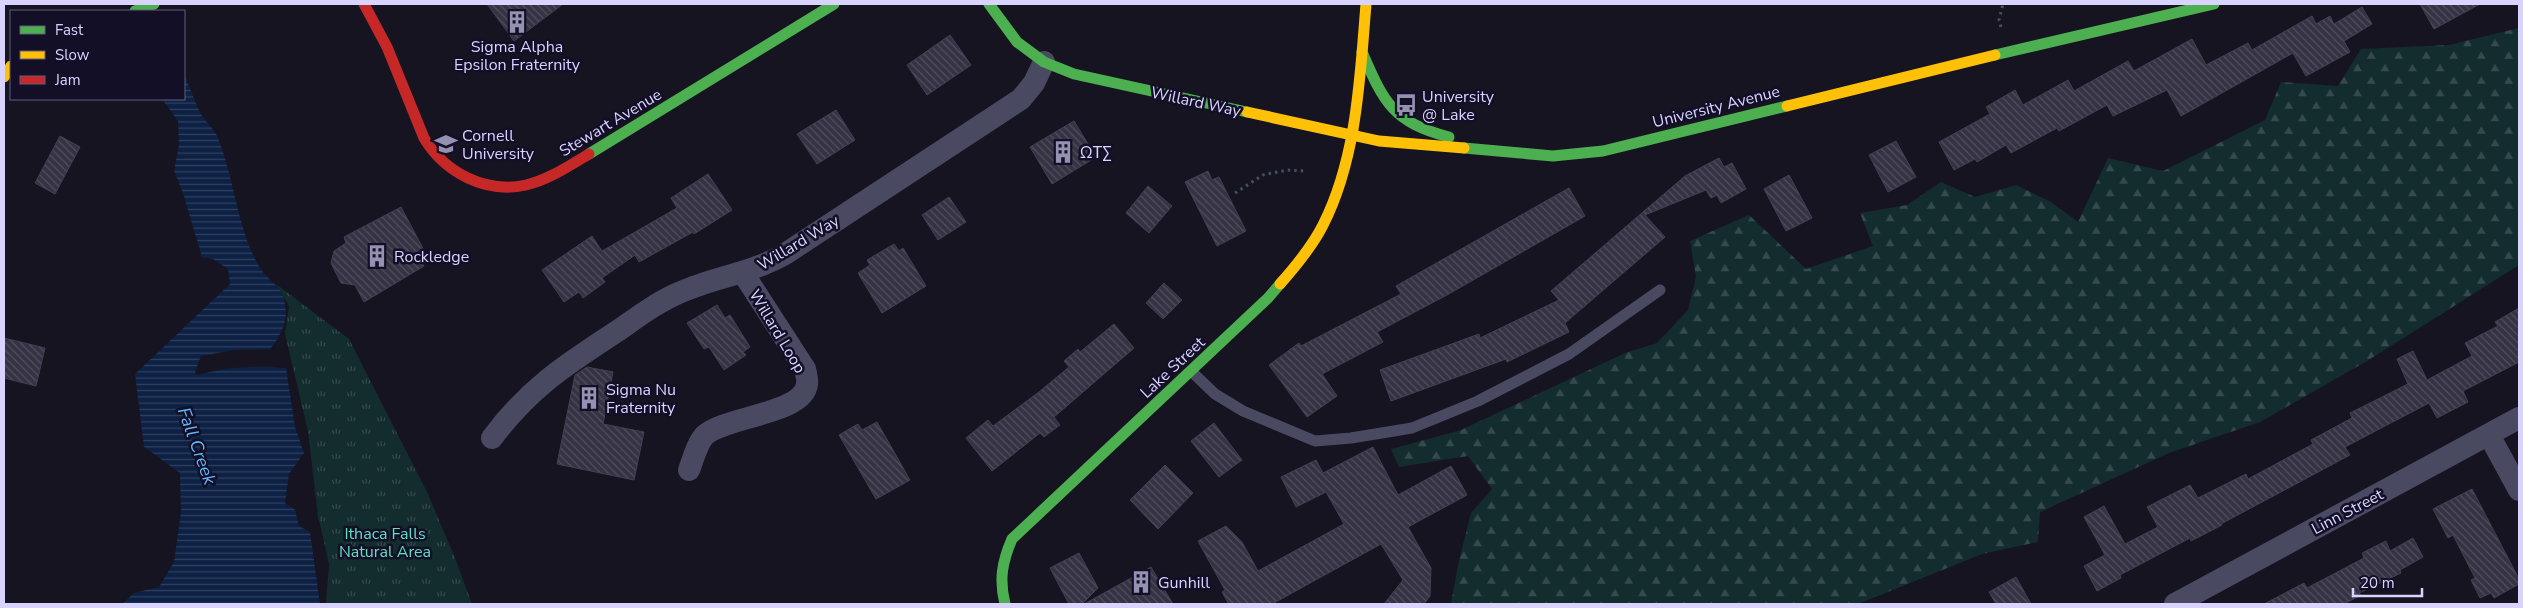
<svg xmlns="http://www.w3.org/2000/svg" width="2523" height="608" font-family="'Nunito Sans',sans-serif">
  <style>
    .forest { fill: url(#forest-firs) }
    .park { fill: url(#park-tufts) }
    .water { fill: url(#water-rules) }
    .building { fill: url(#building-back-hatch); stroke: #433f54 }
    .lines { fill: none; stroke-linecap: round; stroke-linejoin: round }
    .path { stroke: #44505f; stroke-width: 3; stroke-dasharray: 2.5 4; stroke-linecap: butt }
    .lane { stroke: #4a4962; stroke-width: 11 }
    .street { stroke: #4a4962; stroke-width: 22 }
    .fast { stroke: #4caf50; stroke-width: 11 }
    .slow { stroke: #ffc107; stroke-width: 11 }
    .jam { stroke: #c62828; stroke-width: 11 }
    .labels { text-anchor: middle; stroke-width: 5; stroke-linejoin: round; paint-order: stroke }
    .poi-label { font-size: 16px; fill: #d9d4ff; stroke: #130f26; text-anchor: start }
    .street-label { font-size: 16px; fill: #d9d4ff; stroke: #130f26 }
    .park-label { font-size: 16px; fill: #5fe0c0; stroke: #130f26 }
    .water-label { font-size: 18px; font-style: italic; fill: #62b6ff; stroke: #130f26 }
  </style>
  <defs>
    <pattern id="forest-firs" width="22" height="20" patternUnits="userSpaceOnUse" patternTransform="scale(1.25)"><rect width="22" height="20" fill="#132c2d"/><path d="M5 1l3.5 6h-7zM16 11l3.5 6h-7z" fill="#354a4c"/></pattern>
    <pattern id="park-tufts" width="24" height="20" patternUnits="userSpaceOnUse" patternTransform="scale(1.25)"><rect width="24" height="20" fill="#132c2d"/><path d="M3 7l-1-3M5 7V3M7 7l1-3M15 17l-1-3M17 17v-4M19 17l1-3" fill="none" stroke="#354a4c"/></pattern>
    <pattern id="water-rules" width="6" height="5" patternUnits="userSpaceOnUse" patternTransform="scale(1.25)"><rect width="6" height="5" fill="#0d2144"/><path d="M0 2.5h6" fill="none" stroke="#304060"/></pattern>
    <pattern id="building-back-hatch" width="6" height="6" patternUnits="userSpaceOnUse" patternTransform="scale(1.25)"><rect width="6" height="6" fill="#343243"/><path d="M-1 5l2 2M0 0l6 6M5-1l2 2" fill="none" stroke="#514f5f"/></pattern>
  </defs>
  <rect width="100%" height="100%" fill="#161421"/>
  <!-- forest -->
  <path class="forest" d="M2519,28v237l-152,96 -107,61 -91,31 -129,59 -2,30 -56,12 -124,50h-407l7,-39 13,-52 21,-24 -24,-33 -69,11 -8,-18 70,-19 164,-77 32,-10 31,-33 8,-33 -6,-36 59,-26 57,54 67,-23 -13,-33 47,-8 34,-23 34,15 41,-12 35,17 27,20 30,-64 55,13 102,-51 16,-38 57,4 23,-37 88,-4z"/>
  <!-- park -->
  <path class="park" d="M276,284l73,55 78,153 28,66 17,46h-146l3,-40 -11,-48 -10,-85 -23,-97 4,-28z"/>
  <!-- water -->
  <path class="water" d="M184,74c6,14 11,29 18,42 4,6 10,11 14,18 19,42 20,94 44,134 8,13 23,18 25,36 3,19 -4,31 -15,45l-36,1 -33,6 -6,16 2,3c31,-8 57,-10 89,-7l9,59 9,26 -15,21 -4,29 10,7 4,16 11,6 10,72h-198l12,-11 25,-6 15,-25 7,-50 -1,-39 -36,-26 -9,-73 95,-90 -2,-15 -15,-10 -11,-2 -19,-64 -9,-22 5,-26 -1,-24 -16,-22h22z"/>
  <!-- building -->
  <g class="building">
    <path d="M487,4h76l-49,37z"/>
    <path d="M2420,4h60l-46,25z"/>
    <path d="M2362,7l10,17 -28,17 6,11 -44,24 -13,-23 -112,63 -14,-26 -54,26 -6,-11 -48,26 -2,-3 -46,25 -5,-8 -29,17 -2,-3 -21,11 -15,-28 51,-28 -4,-7 29,-17 8,15 45,-25 6,11 54,-30 6,10 58,-32 14,26 42,-22 4,7 60,-34 4,8 14,-8 4,8z"/>
    <path d="M950,35l21,30 -44,30 -20,-30z"/>
    <path d="M836,110l19,30 -38,24 -20,-30z"/>
    <path d="M1074,121l22,36 -44,27 -22,-37z"/>
    <path d="M60,136l20,11 -25,47 -20,-11z"/>
    <path d="M1896,141l20,36 -28,15 -19,-37z"/>
    <path d="M1719,158l5,9 8,-4 14,26 -25,14 -4,-8 -6,3 -5,-8 -61,25 20,22 -100,86 4,9 -62,30 -1,-3 -115,42 -11,-31 99,-36 1,4 79,-38 -8,-9 92,-79 2,2 -2,-2 42,-36z"/>
    <path d="M1208,171l4,9 7,-3 27,54 -29,15 -32,-64z"/>
    <path d="M708,174l24,36 -38,24 -1,-2 -54,30 -4,-7 -33,23 3,4 -22,16 -4,-6 -15,10 -22,-32 50,-34 10,15 75,-43 -6,-10z"/>
    <path d="M1789,175l23,43 -26,13 -22,-42z"/>
    <path d="M1148,186l24,20 -23,27 -23,-20z"/>
    <path d="M1569,188l16,28 -138,79 -70,37 6,10 -61,32 15,22 -30,21 -38,-52 30,-22 2,3 100,-52 -5,-8z"/>
    <path d="M949,197l17,25 -28,18 -16,-25z"/>
    <path d="M401,207l25,47 -7,4 5,8 -60,36 -9,-17 -14,-2 -10,-20 3,-12 12,-8 -2,-6z"/>
    <path d="M894,244l5,7 4,-3 23,38 -44,27 -24,-40 12,-8 -3,-5z"/>
    <path d="M1164,283l18,17 -19,19 -17,-16z"/>
    <path d="M717,305l8,13 5,-3 20,32 -7,5 3,3 -22,15 -15,-23 -5,2 -17,-26z"/>
    <path d="M2519,308v54l-56,29 5,11 -31,16 -8,-15 -84,44 5,8 -129,69 1,1 -31,16 -1,-3 -70,37 1,3 -24,13 -13,-25 21,-11 -21,-38 20,-11 21,38 33,-17 -11,-20 43,-22 8,13 48,-24 2,5 65,-35 -2,-4 41,-22 -2,-5 58,-29 -11,-25 16,-8 14,29 45,-24 -7,-13 33,-17 -3,-4z"/>
    <path d="M1114,324l20,24 -80,69 6,8 -16,12 -4,-4 -48,38 -26,-33 22,-18 5,6 46,-34 30,-25 -5,-6 14,-12 2,3z"/>
    <path d="M4,338l41,10 -9,38 -32,-8z"/>
    <path d="M587,367l26,5 -10,52 41,8 -10,48 -77,-16 18,-89z"/>
    <path d="M877,422l33,58 -34,19 -37,-64 19,-11 4,6z"/>
    <path d="M1214,423l28,37 -23,17 -28,-36z"/>
    <path d="M1373,447l25,48 53,-29 16,29 -59,32 23,41 -1,28 -6,8h-40l19,-24 -22,-36 -109,60h-43l-7,-12 3,-2 -27,-49 28,-15 16,16 16,29 86,-47 -18,-32 -30,15 -15,-30 35,-17 7,13z"/>
    <path d="M1165,465l28,28 -35,36 -28,-29z"/>
    <path d="M2472,489l47,90v5l-25,14 -3,-5 -11,5 -9,-18 4,-2 -22,-43 -5,3 -15,-29z"/>
    <path d="M2413,538l10,19 -23,13 1,3 -42,20 2,2 -17,9h-80l40,-21 3,5 57,-30 -2,-5 24,-12 4,10z"/>
    <path d="M1079,553l19,35 -16,16h-13l-19,-36z"/>
    <path d="M1151,567l22,37h-89z"/>
    <path d="M2016,577l15,27h-35l-7,-12z"/>
  </g>
  <g class="lines">
    <!-- path -->
    <g class="path">
      <path d="M2001,27l-2,-7 4,-16"/>
      <path d="M1235,193l28,-18 24,-5 18,1"/>
    </g>
    <!-- lane -->
    <path class="lane" d="M1192,372l23,22 28,17 72,30 36,-3 61,-10 66,-27 91,-47 91,-64"/>
    <!-- street -->
    <g class="street">
      <path d="M2489,435l30,55"/>
      <path d="M492,438c38,-51 75,-74 127,-108 20,-14 40,-29 62,-38 34,-15 71,-19 104,-38l236,-155 13,-16 10,-21"/>
      <path d="M689,470c4,-10 8,-27 16,-35 22,-19 99,-21 102,-51 1,-4 -1,-10 -2,-15l-62,-96"/>
      <path d="M2175,604l344,-186"/>
    </g>
    <!-- fast -->
    <g class="fast">
      <path d="M989,4l28,38 27,20 30,12 173,38"/>
      <path d="M135,11l19,-7"/>
      <path d="M1362,52c22,51 31,70 87,85"/>
      <path d="M1995,55l219,-51"/>
      <path d="M1464,148l89,8 50,-5 184,-45"/>
      <path d="M589,154l245,-150"/>
      <path d="M1005,604c-6,-24 -3,-42 7,-65l256,-241 12,-14"/>
    </g>
    <!-- slow -->
    <g class="slow">
      <path d="M4,77l7,-11"/>
      <path d="M1787,106l208,-51"/>
      <path d="M1247,112l132,29 85,7"/>
      <path d="M1280,284c16,-18 32,-37 43,-59 34,-67 37,-148 43,-221"/>
    </g>
    <!-- jam -->
    <path class="jam" d="M364,4l23,43 37,91c21,35 62,56 102,47 22,-5 43,-19 63,-31"/>
  </g>
  <!-- icons -->
  <defs>
    <symbol id="building-bare" viewBox="-9 -9 18 18"><path d="M-4-6H4V6H1V3H-1V6H-4ZM-2.5-4.3h1.7v1.8h-1.7ZM.8-4.3h1.7v1.8H.8ZM-2.5-1h1.7V.8h-1.7ZM.8-1h1.7V.8H.8Z" fill="#9591b1" stroke="#130f26" stroke-width="2.5" paint-order="stroke"/></symbol>
    <symbol id="bus-bare" viewBox="-9 -9 18 18"><path d="M-5-6H5V4H4V6H2V4H-2V6H-4V4H-5ZM-3.5-4V0h7V-4ZM-3.5 1.2v1.5H-2V1.2ZM2 1.2v1.5H3.5V1.2Z" fill="#9591b1" stroke="#130f26" stroke-width="2.5" paint-order="stroke"/></symbol>
    <symbol id="university-bare" viewBox="-9 -9 18 18"><path d="M0-5L7-2L0 1L-7-2ZM-4 1L0 2.5L4 1V4Q0 6-4 4Z" fill="#9591b1" stroke="#130f26" stroke-width="2.5" paint-order="stroke"/></symbol>
  </defs>
  <g fill-rule="evenodd">
    <use href="#building-bare" x="501" y="6" width="32" height="32"/>
    <use href="#bus-bare" x="1390" y="89" width="32" height="32"/>
    <use href="#university-bare" x="430" y="128" width="32" height="32"/>
    <use href="#building-bare" x="1047" y="136" width="32" height="32"/>
    <use href="#building-bare" x="361" y="240" width="32" height="32"/>
    <use href="#building-bare" x="573" y="382" width="32" height="32"/>
    <use href="#building-bare" x="1125" y="566" width="32" height="32"/>
  </g>
  <g class="labels">
    <!-- poi labels -->
    <g class="poi-label">
      <text x="517" y="52" text-anchor="middle">Sigma Alpha<tspan x="517" dy="18">Epsilon Fraternity</tspan></text>
      <text x="1422" y="102">University<tspan x="1422" dy="18">@ Lake</tspan></text>
      <text x="462" y="141">Cornell<tspan x="462" dy="18">University</tspan></text>
      <text x="1080" y="158">ΩΤΣ</text>
      <text x="394" y="262">Rockledge</text>
      <text x="606" y="395">Sigma Nu<tspan x="606" dy="18">Fraternity</tspan></text>
      <text x="1158" y="588">Gunhill</text>
    </g>
    <!-- street labels -->
    <g class="street-label">
      <text transform="translate(1196 101) rotate(12)" y="6">Willard Way</text>
      <text transform="translate(1716 106) rotate(-14)" y="6">University Avenue</text>
      <text transform="translate(610 122) rotate(-31)" y="6">Stewart Avenue</text>
      <text transform="translate(798 242) rotate(-31)" y="6">Willard Way</text>
      <text transform="translate(778 331) rotate(59)" y="6">Willard Loop</text>
      <text transform="translate(1172 367) rotate(-43)" y="6">Lake Street</text>
      <text transform="translate(2347 511) rotate(-28)" y="6">Linn Street</text>
    </g>
    <!-- park labels -->
    <g class="park-label">
      <text x="385" y="539">Ithaca Falls<tspan x="385" dy="18">Natural Area</tspan></text>
    </g>
    <!-- water labels -->
    <g class="water-label">
      <text transform="translate(197 446) rotate(70)" y="6">Fall Creek</text>
    </g>
  </g>
  <!-- border -->
  <rect width="2523" height="608" fill="none" stroke="#d9d4ff" stroke-width="10"/>
  <!-- legend -->
  <rect x="10" y="10" width="175" height="90" fill="#130f26" stroke="#625e7d"/>
  <rect x="20" y="26" width="25" height="8" fill="#4caf50" stroke="#625e7d"/>
  <text x="55" y="35" font-size="15" fill="#d9d4ff">Fast</text>
  <rect x="20" y="51" width="25" height="8" fill="#ffc107" stroke="#625e7d"/>
  <text x="55" y="60" font-size="15" fill="#d9d4ff">Slow</text>
  <rect x="20" y="76" width="25" height="8" fill="#c62828" stroke="#625e7d"/>
  <text x="55" y="85" font-size="15" fill="#d9d4ff">Jam</text>
  <!-- scale -->
  <path d="M2353 588v8h69v-8" fill="none" stroke="#d9d4ff" stroke-width="2.5"/>
  <text x="2360" y="588" font-size="15" fill="#d9d4ff" stroke="#130f26" stroke-width="4" paint-order="stroke">20 m</text>
</svg>
